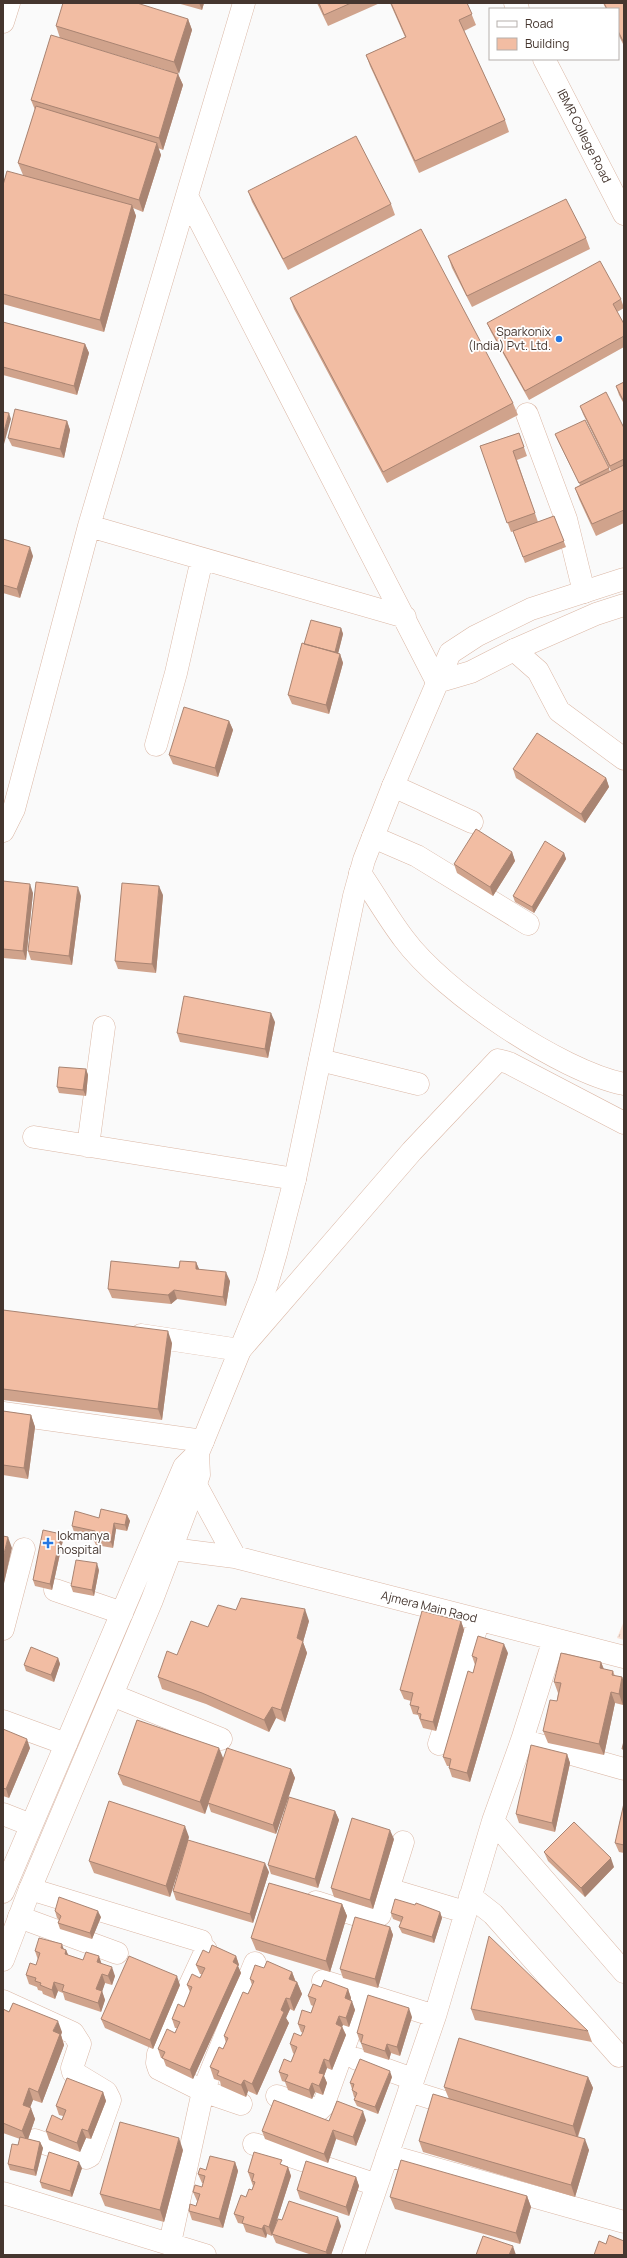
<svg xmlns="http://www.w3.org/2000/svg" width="627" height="2258" font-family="Manrope,sans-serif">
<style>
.park{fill:url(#park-tufts)}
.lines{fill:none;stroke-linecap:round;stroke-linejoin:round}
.minor-casing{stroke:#dbb7a5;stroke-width:23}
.major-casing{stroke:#dbb7a5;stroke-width:23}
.minor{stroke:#fff;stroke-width:22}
.major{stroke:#fff;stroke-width:22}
.wall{fill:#d0a38c}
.shaded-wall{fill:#a98472}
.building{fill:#f2bda3;stroke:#a98472}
.poi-dot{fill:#2678e3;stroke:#fff;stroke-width:1.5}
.labels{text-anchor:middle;stroke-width:3.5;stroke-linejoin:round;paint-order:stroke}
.street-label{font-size:12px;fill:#45362f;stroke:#fff}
.poi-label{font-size:12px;fill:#45362f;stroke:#fff;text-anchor:end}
</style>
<defs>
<pattern id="park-tufts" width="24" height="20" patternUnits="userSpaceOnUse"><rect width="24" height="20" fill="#fae1d5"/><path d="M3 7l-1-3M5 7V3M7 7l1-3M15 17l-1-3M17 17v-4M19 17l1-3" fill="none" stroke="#d8c2b7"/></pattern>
</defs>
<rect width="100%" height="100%" fill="#fafafa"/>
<path class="park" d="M624,1621V1640L617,1638Z"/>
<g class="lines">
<defs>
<path id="minor" d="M3,22L9,3
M187,196L437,682
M527,414L566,519L584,592
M89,526L405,617
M514,650L538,671L559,711L624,759
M156,745L176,673L202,559
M393,786L472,822
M3,831L14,809L89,526L244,3
M373,837L417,856L528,924
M360,873C375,895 388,918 404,939C443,992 560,1071 624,1084
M320,1060L418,1084
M34,1137L295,1179
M88,1146L104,1027
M141,1335L240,1350L412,1151L498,1060L509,1063L624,1123
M3,1413L203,1441
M180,1479L196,1485L235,1557
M154,1542L172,1549L235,1557L624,1657
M55,1590L122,1613
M3,1629L24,1549
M112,1695L221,1739
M3,1721L66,1744
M522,1740L624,1769
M439,1744L479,1620
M3,1814L31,1825
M493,1821L624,1972
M30,1889L201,1941
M388,1889L465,1912
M470,1896L493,1914L619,2056
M316,1902L366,1918H374L380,1915L403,1842
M19,1917L117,1953
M206,1950L158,2054L157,2063L159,2069L203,2091L241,2104
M323,1981L435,2016
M3,2001L73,2033L80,2044L72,2068L73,2072L106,2092L110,2100L90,2156L86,2158L35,2140
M357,2059L413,2079
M409,2091L460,2107
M277,2096L315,2109L319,2110L323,2106L363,1995
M254,2144L377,2185
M387,2155L624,2222
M3,2193L205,2255
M170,2243L203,2091L255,1963
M353,2255L435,2016L493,1821L522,1740L554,1639"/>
<path id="major" d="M515,3L518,9
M544,59L624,214
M437,682L471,672L514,650L596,614L624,605
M3,1892L184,1467L198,1453L203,1441L267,1284L276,1253L295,1179L354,896L364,860L393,786L450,653L476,636L531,609L624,579
M3,1960L30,1889L152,1600L199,1475L198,1453"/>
</defs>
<use href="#minor" class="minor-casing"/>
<use href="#major" class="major-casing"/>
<use href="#minor" class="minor"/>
<use href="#major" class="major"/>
</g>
<path class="wall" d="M177,3H204L202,10Z
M317,3H380L328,26Z
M390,3H467L476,25L464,31L505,120L509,132L419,173L370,66L366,55L405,37Z
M603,3H624V46L618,34V9H606Z
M188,19L192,30L178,74L183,85L163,150L158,148L161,155L143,212L133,208L136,216L104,332L3,304V185L23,175L18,163L35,110L31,100L166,70L60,38L56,26Z
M248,191L391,204L395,215L288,270L252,202Z
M586,238L590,249L472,307L452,268L448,256Z
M290,298L513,403L518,415L387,483L294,309Z
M621,299L624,308L617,312L624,324V347L529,400L491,332L487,323Z
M3,322L85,344L89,353L77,395L3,375Z
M624,382V404L619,395L616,386Z
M580,406L624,428V523L596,536L579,499L575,488L580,485L559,443L555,434L609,468L610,472L611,471L583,414Z
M67,421L70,430L64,458L12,446L8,438Z
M519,433L527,456L517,460L538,522L554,516L566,547L525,563L513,531L520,529L511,532L480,446Z
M3,539L33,556L20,598L3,593Z
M341,628L343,634L338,653L340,654L343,663L329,714L292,704L288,695L304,644Z
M229,721L233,730L218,777L173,764L169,755Z
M513,769L606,778L609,787L585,823L516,778Z
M512,852L515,861L493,896L457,873L454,864Z
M564,853L566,859L534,913L515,902L513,896Z
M3,881L33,893L26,960L3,958Z
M163,895L156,973L118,969L115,961Z
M81,896L72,965L31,960L28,951Z
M275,1022L268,1058L180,1042L177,1033Z
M86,1069L88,1075L86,1096L59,1093L57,1087Z
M196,1262L199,1270L230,1281L226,1306L177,1299L171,1304L112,1298L108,1289Z
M3,1310L172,1343L162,1420L3,1400Z
M3,1411L31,1415L35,1427L28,1479L3,1475Z
M127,1515L130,1521L127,1531L116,1529L113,1548L96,1545L93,1539L94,1537L74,1532L72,1526L99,1518Z
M61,1534L63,1540L52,1590L35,1586L33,1580Z
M99,1570L94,1596L73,1592L71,1586Z
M236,1610L309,1621L303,1642L307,1653L285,1722L276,1718L269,1732L206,1704L162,1689L158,1677L177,1655L208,1627Z
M461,1621L464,1630L436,1731L423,1728L418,1715L413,1714L410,1705L411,1701L404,1699L400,1690Z
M508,1653L470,1782L452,1777L449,1768V1766H447L443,1757L473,1673L475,1665L472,1656Z
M58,1658L60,1664L54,1682L26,1671L24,1665Z
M601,1662L604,1669L613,1671L615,1676L622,1677L624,1682V1700L623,1705L615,1703L604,1755L548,1743L543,1731L557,1701L558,1693L554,1682Z
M3,1729L30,1748L9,1798L3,1796Z
M567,1754L570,1763L555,1832L519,1823L516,1814Z
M223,1759L291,1769L295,1778L276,1834L211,1812L208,1803L205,1814L123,1785L118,1774Z
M624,1803V1853L619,1852L615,1843Z
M335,1811L339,1820L318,1888L271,1874L268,1865Z
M189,1837L188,1840L269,1872L253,1923L176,1900L173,1891L187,1843L170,1897L94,1873L89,1861Z
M394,1839L373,1909L334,1897L331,1888Z
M544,1852L614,1867L585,1897L548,1861Z
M342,1904L347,1916L330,1972L256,1950L251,1938Z
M55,1911L101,1917L92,1939L60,1929L58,1923L59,1920L57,1918Z
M440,1912L442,1918L434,1943L402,1933L399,1927L401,1922L393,1919L391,1913Z
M390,1927L393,1935L378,1988L343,1978L340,1969Z
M64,1949L66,1950L68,1955L83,1960L101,1963L115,1976L112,1985L105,1983L102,1991L105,2000L101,2012L65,2000L63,1993L58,1991L55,1999L43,1994L42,1991L38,1990L37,1987L29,1984L26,1975L36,1965L38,1960L35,1951Z
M209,1953L236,1956L239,1965L238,1966L241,1973L193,2079L166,2066L163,2058H161L158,2049L175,2033L177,2028H175L172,2019L184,2007L190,1992L187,1985L200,1978L202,1974H200L196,1965Z
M264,1968L292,1972L296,1982H297L302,1994L294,2011L290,2009L286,2018L289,2023L257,2095L248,2091L246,2097L221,2086L220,2081L214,2079L210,2067L223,2049L226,2043L224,2036L248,1994L252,1985L250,1979Z
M180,1985L153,2049L105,2028L101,2019Z
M321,1987L348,1989L351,1998V2000L355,2010L349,2027L343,2025L342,2026L346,2035L332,2070L327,2068L324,2076L327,2083L323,2095L315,2092L312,2099L288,2090L285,2082L282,2081L279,2072L291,2062L294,2054L293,2053L290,2044L301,2036L303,2033L301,2032L298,2024L311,2013L313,2006L311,2005L308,1996Z
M3,2009L62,2032L61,2035L64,2045L42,2103L33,2100L30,2107L35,2119L28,2139L40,2142L43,2148L36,2176L10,2170L8,2164L18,2145L20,2139L3,2133Z
M471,2009L588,2031L592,2042L475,2020Z
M412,2017L400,2056L391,2053L389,2060L364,2052L361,2043V2042H360L357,2033Z
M392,2077L378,2114L357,2106L354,2100L355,2097H354L352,2090V2089L350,2083Z
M588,2077L593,2088L578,2137L589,2150L575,2197L423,2152L419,2141L449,2099L444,2087Z
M103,2092L106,2101L91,2139L86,2138L80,2152L49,2140L46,2131L62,2120L63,2116L59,2115L56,2106Z
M366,2120L356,2146L336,2139L328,2163L265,2139L262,2131L329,2121Z
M183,2150L164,2222L105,2206L100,2194Z
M235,2162L238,2171L223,2228L192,2220L189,2211L196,2206L197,2202V2201L193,2192L202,2187L203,2183H202L198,2174L206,2170Z
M283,2165L288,2167L291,2176L274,2229L282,2220L341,2226L331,2255H312L276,2243L272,2234V2236L267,2234L266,2238L246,2232L243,2224L238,2223L234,2214L246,2197L252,2190L253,2186L248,2172Z
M82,2168L72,2197L42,2188L40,2182Z
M356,2177L359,2186L349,2216L300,2199L297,2190Z
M527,2196L531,2207L520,2244L395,2209L390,2197Z"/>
<path class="shaded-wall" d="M199,3H204L202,10Z
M188,19L192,30L179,74L174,62Z
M178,74L183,85L163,150L159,138Z
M157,143L161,155L143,212L139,200Z
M132,205L136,216L104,332L100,320Z
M85,344L89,353L77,395L74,386Z
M9,413L11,419L4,444L3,440V435Z
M67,421L70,430L64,458L60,449Z
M30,547L33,556L20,598L17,589Z
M341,628L343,634L337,658L335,652Z
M340,654L343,663L329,714L326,705Z
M229,721L233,730L218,777L215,768Z
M606,778L609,787L585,823L581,814Z
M512,852L515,861L493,896L490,887Z
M564,853L566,859L534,913L532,907Z
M30,884L33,893L26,960L23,951Z
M159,886L163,895L156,973L152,964Z
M78,887L81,896L72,965L69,956Z
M271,1013L275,1022L268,1058L265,1049Z
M86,1069L88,1075L86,1096L83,1090Z
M196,1262L200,1271L196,1269Z
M226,1272L230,1281L226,1306L223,1297Z
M174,1290L177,1299L171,1304L168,1295Z
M168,1331L172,1343L162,1420L158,1409Z
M31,1415L35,1427L28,1479L24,1468Z
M127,1515L130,1521L127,1531L125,1525Z
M114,1523L116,1529L113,1548L111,1542Z
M61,1534L63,1540L52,1590L50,1584Z
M8,1537L12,1548L3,1588V1558Z
M97,1563L99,1570L94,1596L92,1590Z
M305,1609L309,1621L303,1642L307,1653L285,1722L281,1710L297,1638Z
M461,1621L464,1630L436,1731L433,1722Z
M504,1644L508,1653L470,1782L467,1773Z
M58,1658L60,1664L54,1682L51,1675Z
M601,1662L605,1673L600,1668Z
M622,1677L624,1682V1700L623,1705L619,1694Z
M611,1692L615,1703L604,1755L599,1744Z
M272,1707L276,1718L269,1732L264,1720Z
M27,1739L30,1748L9,1798L6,1789Z
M219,1748L224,1760L205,1814L200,1802Z
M567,1754L570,1763L555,1832L552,1823Z
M291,1769L295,1778L276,1834L273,1825Z
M335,1811L339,1820L318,1888L315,1879Z
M185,1826L189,1837L170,1897L166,1886Z
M390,1830L394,1839L373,1909L370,1900Z
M611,1858L614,1867L585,1897L581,1888Z
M265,1863L269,1872L253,1923L250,1914Z
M342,1904L347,1916L330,1972L326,1961Z
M98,1911L101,1917L92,1939L90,1933Z
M440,1912L442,1918L434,1943L432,1937Z
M390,1927L393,1935L378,1988L375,1979Z
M62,1944L65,1953L66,1950L70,1959L68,1963L61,1948Z
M99,1956L102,1965L97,1962Z
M236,1956L239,1965L238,1966L241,1973L193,2079L190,2070L233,1962Z
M112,1967L115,1976L112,1985L108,1976Z
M292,1972L296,1983L289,1979Z
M102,1974L105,1983L100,1998L96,1989Z
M177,1976L180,1985L153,2049L150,2040Z
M54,1982L58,1991L55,1999L52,1990Z
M297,1982L302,1994L294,2011L290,1999Z
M348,1989L351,1998L348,2007L345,1998Z
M102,1991L105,2000L101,2012L98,2003Z
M286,1998L290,2009L286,2018L289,2023L257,2095L252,2084L281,2010Z
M352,2001L355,2010L349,2027L346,2018Z
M409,2008L412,2017L400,2056L397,2047Z
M339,2016L343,2025L339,2033L336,2024Z
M58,2021L62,2032L61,2035L64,2045L42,2103L38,2092L53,2031Z
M342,2027L346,2035L332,2070L329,2061Z
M387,2044L391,2053L389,2060L385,2051Z
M324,2059L327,2068L324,2076L327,2083L323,2095L319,2086V2073Z
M390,2071L392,2077L378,2114L375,2107Z
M588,2077L593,2088L577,2138L573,2126Z
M244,2080L248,2091L246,2097L241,2085Z
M312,2083L315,2092L312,2099L309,2090Z
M29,2088L33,2100L27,2116L23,2105Z
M103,2092L106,2101L91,2139L88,2131Z
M31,2108L35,2119L27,2142L22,2131Z
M363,2111L366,2120L356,2146L353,2137Z
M82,2129L86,2138L80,2152L77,2143Z
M333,2130L336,2139L328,2163L324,2154Z
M179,2138L183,2150L164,2222L160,2210Z
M585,2139L589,2150L575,2197L571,2185Z
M40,2142L43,2148L36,2176L34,2170Z
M79,2162L82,2168L72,2197L70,2191Z
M235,2162L238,2171L223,2228L219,2219Z
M288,2167L291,2176L272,2236L269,2227Z
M356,2177L359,2186L349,2216L346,2207Z
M527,2196L531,2207L520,2244L516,2233Z
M338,2217L341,2226L331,2255H327L326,2252Z
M264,2225L267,2234L266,2238L262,2229Z
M513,2246L516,2255H509Z"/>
<path class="building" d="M63,3H137L188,19L174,62L56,26Z
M319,3H351L324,15Z
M391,3H467L472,14L459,20L505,120L415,161L366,55L406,37Z
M604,3H624V43L618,31V9H607Z
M51,35L178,74L159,138L31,100Z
M36,106L157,143L139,200L18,163Z
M356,136L391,204L283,259L248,191Z
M7,171L132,205L100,320L3,294V185Z
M566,199L586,238L467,296L448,256Z
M421,229L513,403L383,472L290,298Z
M600,261L621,299L613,304L624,324V336L525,391L487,323Z
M3,322L85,344L74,386L3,367Z
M624,382V402L616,386Z
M606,392L624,428V459L610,466L580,406Z
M15,409L67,421L60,449L8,438Z
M3,412L9,413L3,435Z
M585,420L609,468L579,483L555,434Z
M519,433L524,447L513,451L535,513L507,523L480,446Z
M624,465V510L592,524L575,488Z
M554,516L564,541L523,557L513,531Z
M3,539L30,547L17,589L3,585Z
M311,620L341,628L335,652L304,644Z
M302,643L340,654L326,705L288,695Z
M184,707L229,721L215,768L169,755Z
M537,733L606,778L581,814L513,769Z
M476,829L512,852L490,887L454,864Z
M545,841L564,853L532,907L513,896Z
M3,881L30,884L23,951L3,949Z
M36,882L78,887L69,956L28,951Z
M122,883L159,886L152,964L115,961Z
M184,996L271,1013L265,1049L177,1033Z
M59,1067L86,1069L83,1090L57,1087Z
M111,1261L179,1268L180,1261L196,1262V1269L226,1272L223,1297L174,1290L168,1295L108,1289Z
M3,1310L168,1331L158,1409L3,1389Z
M3,1411L31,1415L24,1468L3,1465Z
M101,1509L127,1515L125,1525L114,1523L111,1542L93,1539L95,1531L72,1526L75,1511L99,1518Z
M43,1530L61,1534L50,1584L33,1580Z
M3,1536L8,1537L3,1558Z
M76,1560L97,1563L92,1590L71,1586Z
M241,1598L305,1609L297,1638L303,1641L281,1710L272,1707L264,1720L202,1693L158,1677L167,1651L177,1655L191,1621L208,1627L218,1605L236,1610Z
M422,1611L461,1621L433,1722L420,1719L421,1714L417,1713L419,1707L410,1705L413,1693L400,1690Z
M478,1636L504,1644L467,1773L449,1768L451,1759L443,1757L468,1671L473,1673L477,1658L472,1656Z
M31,1647L58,1658L51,1675L24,1665Z
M561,1653L601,1662L600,1668L613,1671L612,1675L622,1677L619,1694L611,1692L599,1744L543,1731L550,1700L557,1701L561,1683L554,1682Z
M137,1720L219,1748L200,1802L118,1774Z
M3,1729L27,1739L6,1789L3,1788Z
M624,1741V1749H622Z
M531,1745L567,1754L552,1823L516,1814Z
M227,1748L291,1769L273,1825L208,1803Z
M289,1797L335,1811L315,1879L268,1865Z
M109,1801L185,1826L166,1886L89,1861Z
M624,1803V1845L615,1843Z
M352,1818L390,1830L370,1900L331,1888Z
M574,1822L611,1858L581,1888L544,1852Z
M188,1840L265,1863L250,1914L173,1891Z
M269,1883L342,1904L326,1961L251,1938Z
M59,1897L98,1911L90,1933L58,1923L61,1916L55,1911Z
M395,1899L415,1905L416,1903L440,1912L432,1937L399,1927L403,1917L391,1913Z
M355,1917L390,1927L375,1979L340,1969Z
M489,1936L588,2031L471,2009Z
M39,1938L62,1944L61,1948L66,1950L65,1954L83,1960L86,1952L99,1956L97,1962L112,1967L108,1976L102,1974L96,1989L102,1991L98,2003L62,1991L64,1985L54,1982L52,1990L40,1985L41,1983L35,1981L36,1978L26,1975L30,1963L36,1965L40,1953L35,1951Z
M212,1945L236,1956L233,1962L238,1965L190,2070L162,2058L165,2052L158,2049L167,2029L175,2033L180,2022L172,2019L178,2004L184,2007L192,1987L187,1985L192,1974L200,1978L205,1968L196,1965L203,1950L209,1953Z
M129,1956L177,1976L150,2040L101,2019Z
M267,1961L292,1972L289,1979L297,1982L290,1999L286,1998L281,2010L284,2012L252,2084L244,2080L241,2085L217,2075L219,2071L210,2067L219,2047L223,2049L228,2038L224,2036L243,1992L248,1994L254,1981L250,1979L255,1965L264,1968Z
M324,1980L348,1989L345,1998L352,2001L346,2018L339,2016L336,2024L342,2027L329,2061L324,2059L319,2073L324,2074L319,2086L312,2083L309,2090L285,2081L288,2075L279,2072L284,2059L291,2062L297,2047L290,2044L294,2033L301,2036L303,2032L305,2026L298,2024L302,2010L311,2013L316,1999L308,1996L313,1984L321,1987Z
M368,1995L409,2008L397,2047L387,2044L385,2051L361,2043L363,2035L357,2033Z
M13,2003L58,2021L53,2031L60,2034L38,2092L29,2088L23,2105L31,2108L22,2131L3,2123V2009L9,2012Z
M459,2038L588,2077L573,2126L444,2087Z
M360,2059L390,2071L375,2107L354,2100L357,2093L352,2090L354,2084L350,2083Z
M67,2078L103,2092L88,2131L82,2129L77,2143L46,2131L52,2115L62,2120L66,2110L56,2106Z
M433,2094L585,2139L571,2185L419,2141Z
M274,2100L329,2121L337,2101L363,2111L353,2137L333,2130L324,2154L262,2131Z
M120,2122L179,2138L160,2210L100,2194Z
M20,2137L40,2142L34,2170L8,2164L12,2144L18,2145Z
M49,2152L79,2162L70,2191L40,2182Z
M254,2152L282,2160L280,2164L288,2167L269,2227L264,2225L262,2229L242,2223L244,2217L234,2214L241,2195L246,2197L249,2189L252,2190L255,2182L252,2181L254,2174L248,2172Z
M210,2156L235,2162L219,2219L189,2211L190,2204L196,2206L200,2194L193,2192L195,2185L202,2187L205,2176L198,2174L200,2168L206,2170Z
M401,2160L527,2196L516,2233L390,2197Z
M306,2161L356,2177L346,2207L297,2190Z
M289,2201L338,2217L326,2252L272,2234L278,2219L282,2220Z
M609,2235L624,2241V2255H594L599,2241L606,2244Z
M483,2236L513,2246L509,2255H476Z"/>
<g class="poi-dot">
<circle cx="559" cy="339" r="4"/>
<path d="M46 1537h4v4h4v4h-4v4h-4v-4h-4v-4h4z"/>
</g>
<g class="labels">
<g class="street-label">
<text transform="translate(584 136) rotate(63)" y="4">IBMR College Road</text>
<text transform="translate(429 1607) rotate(14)" y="4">Ajmera Main Raod</text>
</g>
<g class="poi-label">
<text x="551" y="336">Sparkonix<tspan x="551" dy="14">(India) Pvt. Ltd.</tspan></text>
<text x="57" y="1540" text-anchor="start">lokmanya<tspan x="57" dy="14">hospital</tspan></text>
</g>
</g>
<rect width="627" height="2258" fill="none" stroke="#45362f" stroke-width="8"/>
<rect x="489" y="8" width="130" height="52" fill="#ffffff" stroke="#b5afac"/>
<rect x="497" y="21" width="20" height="6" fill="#ffffff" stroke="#b5afac"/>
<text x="525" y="28" font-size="12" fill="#45362f">Road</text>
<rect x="497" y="38" width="20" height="12" fill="#f2bda3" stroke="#b5afac"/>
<text x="525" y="48" font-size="12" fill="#45362f">Building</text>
</svg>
